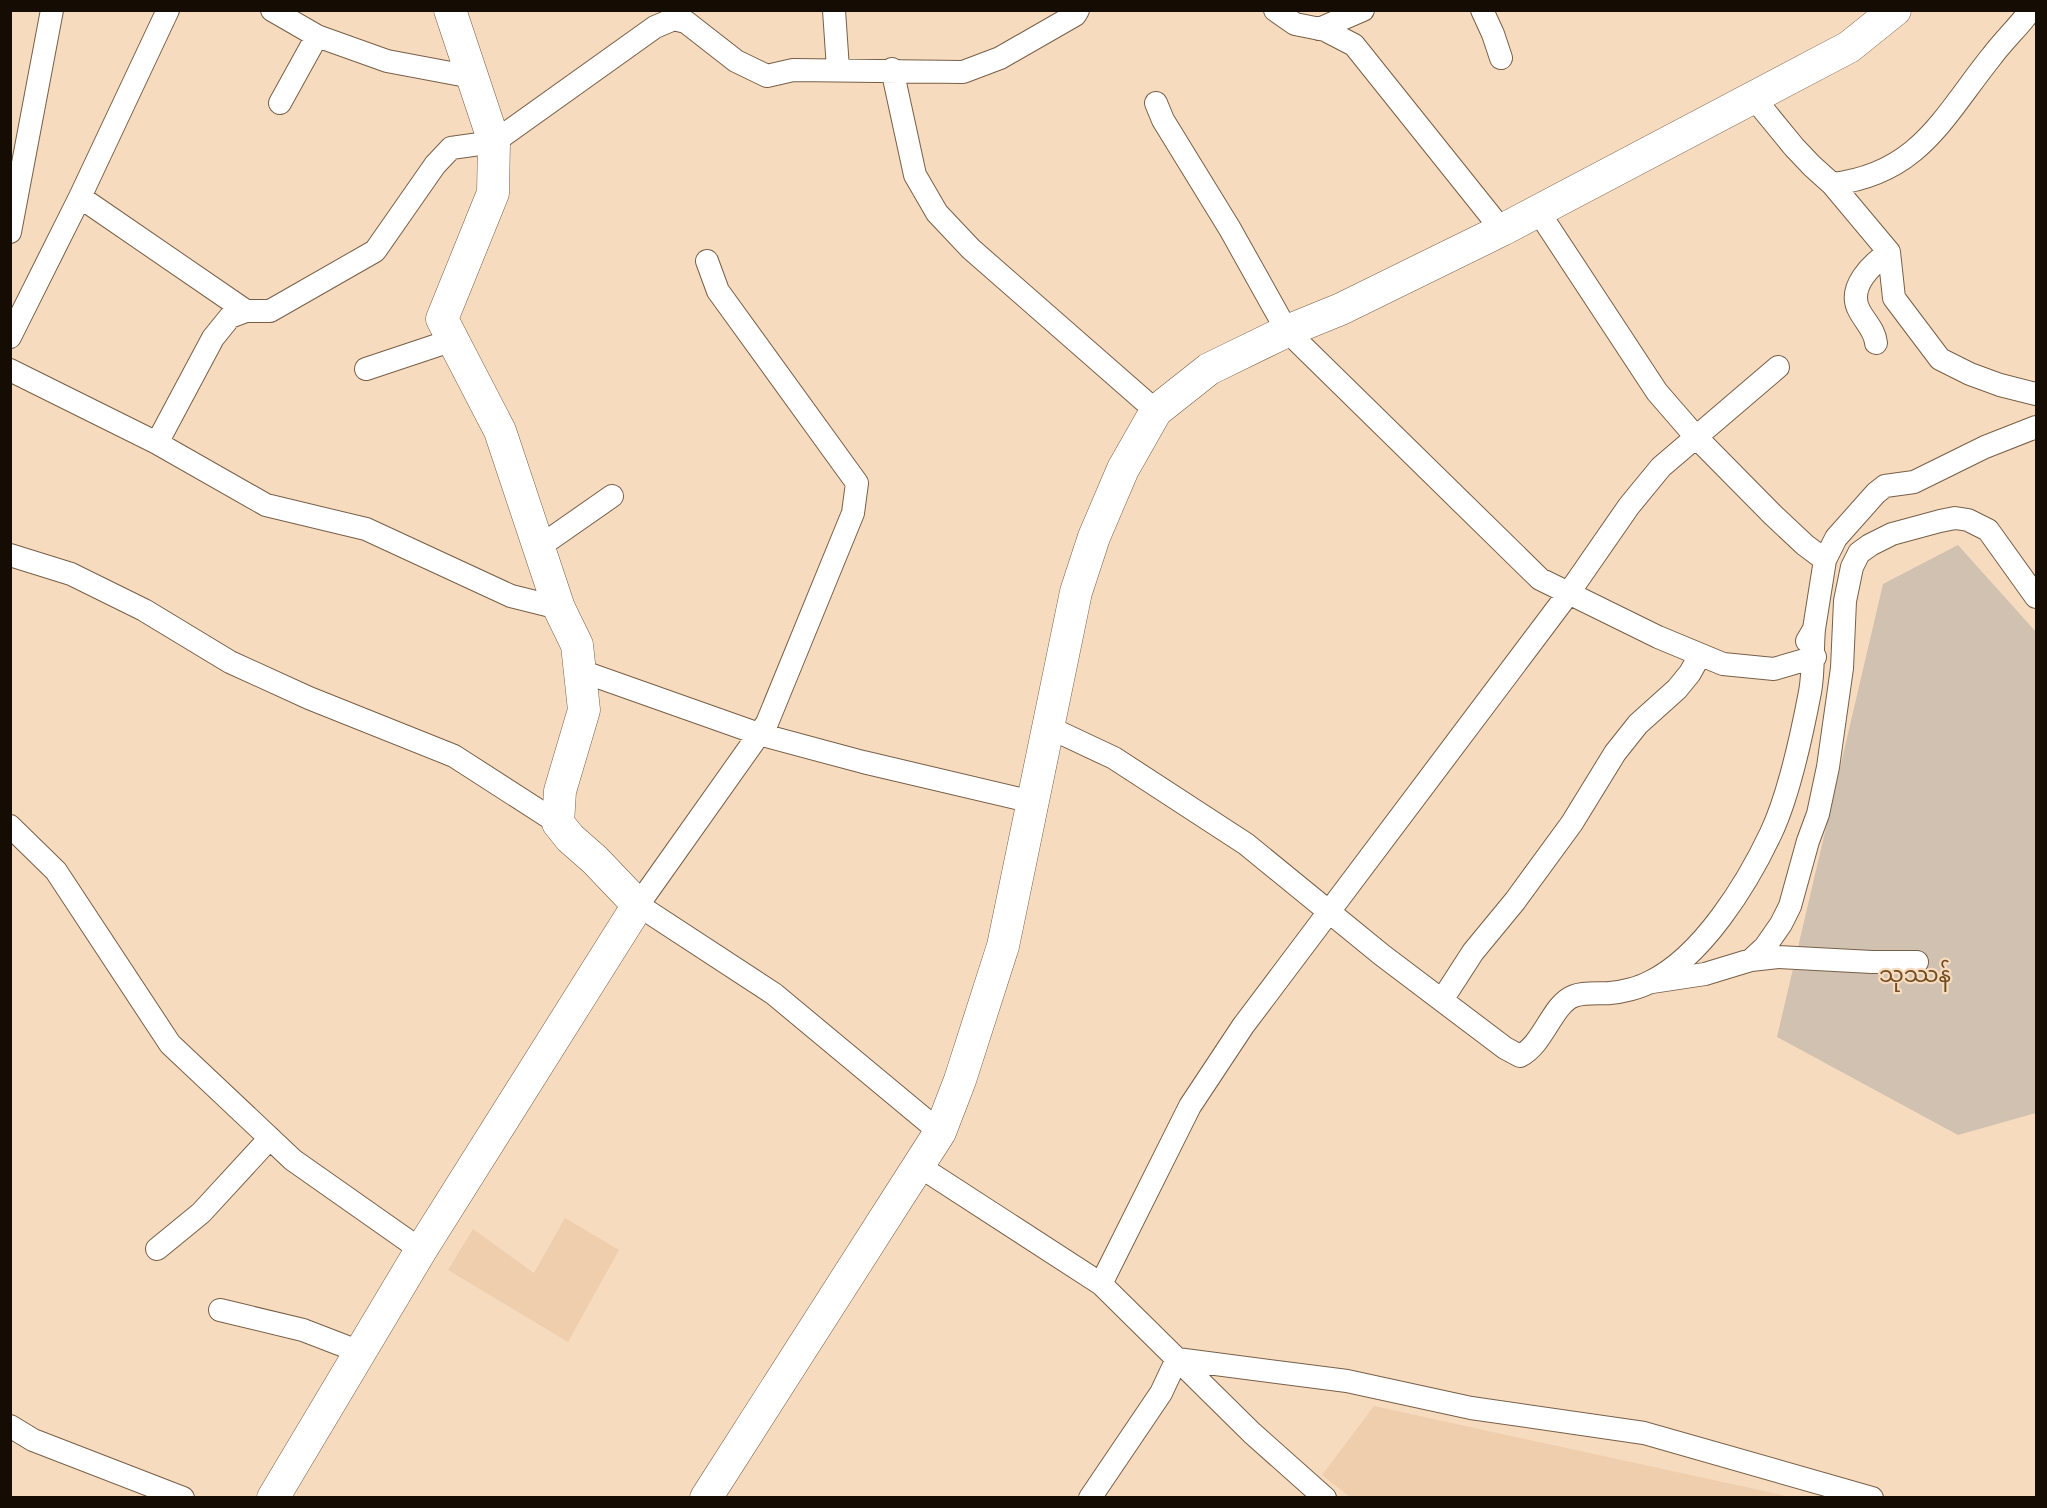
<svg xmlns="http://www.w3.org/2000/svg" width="2047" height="1508" font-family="Karla,'Noto Sans Myanmar',sans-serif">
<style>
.built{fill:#efcead}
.green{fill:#d1c1b1}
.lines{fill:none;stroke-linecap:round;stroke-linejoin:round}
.street-casing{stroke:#775f47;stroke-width:24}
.secondary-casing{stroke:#775f47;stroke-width:33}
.street{stroke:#fff;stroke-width:22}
.secondary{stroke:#fff;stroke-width:32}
.labels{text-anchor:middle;stroke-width:4.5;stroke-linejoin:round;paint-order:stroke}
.park-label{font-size:22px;fill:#714c21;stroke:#f6dbbf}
</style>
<rect width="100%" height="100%" fill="#f6dbbf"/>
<path class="built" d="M565,1218L619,1250L568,1342L448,1270L473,1229L534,1273Z
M1374,1406L1791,1497H1350L1322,1475Z"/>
<path class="green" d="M1958,545L2036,632V1113L1958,1135L1777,1037L1883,584Z"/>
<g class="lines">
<defs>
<path id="street" d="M272,10L317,36L387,61L472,77
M834,10L838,69
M1275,10L1295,24L1325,30L1354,45L1502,230
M1482,10L1493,34L1501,58
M1319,29L1363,10
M892,69L915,175L937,213L971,249L1156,411
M1753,97L1794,147L1812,166L1832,184L1889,252L1894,298L1940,359L1970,374L2000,385L2036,394
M280,103L317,36
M1156,103L1163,120L1230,229L1287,331L1540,579L1658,637L1723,664L1774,669L1815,657
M1832,184C1919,174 1943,117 1992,56C2004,40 2019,26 2031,10
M80,197L246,311
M1538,211L1657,392L1696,437L1773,515L1805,545L1825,560
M10,232L52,10
M707,261L718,291L857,483L853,513L767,723L638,905L774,994L940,1132
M10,337L80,197L168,10
M1876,343C1875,330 1865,322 1859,310C1847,287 1872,264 1889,252
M366,369L453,340
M10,370L157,443L266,505L366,529L511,596L559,608
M157,443L213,338L230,317L246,311H270L375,251L435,165L451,148L494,142L655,27L674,19L686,22L736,61L767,76L793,70L963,72L1000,58L1075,15L1078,10
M539,547L612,496
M10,555L71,574L144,610L230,662L309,698L454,756L558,823
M1807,641L1814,629L1825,560L1836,538L1876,493L1885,486L1914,482L1985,447L2036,427
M581,671L759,734L863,762L1033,802
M1048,727L1114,758L1246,844L1382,955L1505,1048L1520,1056C1544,1044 1552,1004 1574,996C1585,992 1599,994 1610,993C1622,992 1639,988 1650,982C1702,957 1747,884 1771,833C1789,795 1802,734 1810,692C1814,671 1812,651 1814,629
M10,826L56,871L170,1044L293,1160L421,1250
M1751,960L1765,947L1781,924L1790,906L1808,841L1818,814L1828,767L1842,668L1845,601L1852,567L1859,553L1870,545L1892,534L1940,521L1955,518L1968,520L1988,530L2036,597
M1652,982L1705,974L1751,960L1778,957L1872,962H1917
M1442,1000L1473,952L1515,901L1572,823L1615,753L1638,724L1677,689L1690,673L1700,655
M919,1166L1101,1284L1177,1359L1347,1381L1471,1408L1644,1433L1872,1498
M157,1249L201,1213L270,1138
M1101,1284L1190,1106L1243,1026L1568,594L1629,506L1661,467L1778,367
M220,1310L303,1330L360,1352
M10,1426L33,1440L183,1498
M1090,1498L1161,1393L1177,1359L1252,1433L1325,1498"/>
<path id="secondary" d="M273,1498L421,1250L638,905L595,860L570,838L558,823L560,791L584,710L577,645L559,608L500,431L442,319L493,193L494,142L450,10
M706,1498L940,1132L960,1080L1003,946L1076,592L1094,537L1123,469L1156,411L1209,369L1287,331L1341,309L1502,230L1849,47L1895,10"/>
</defs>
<use href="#street" class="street-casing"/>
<use href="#secondary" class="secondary-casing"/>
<use href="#street" class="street"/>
<use href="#secondary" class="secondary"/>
</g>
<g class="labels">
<g class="park-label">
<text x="1915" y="982">သုဿန်</text>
</g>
</g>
<rect width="2047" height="1508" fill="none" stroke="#150c04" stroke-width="24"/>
</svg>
